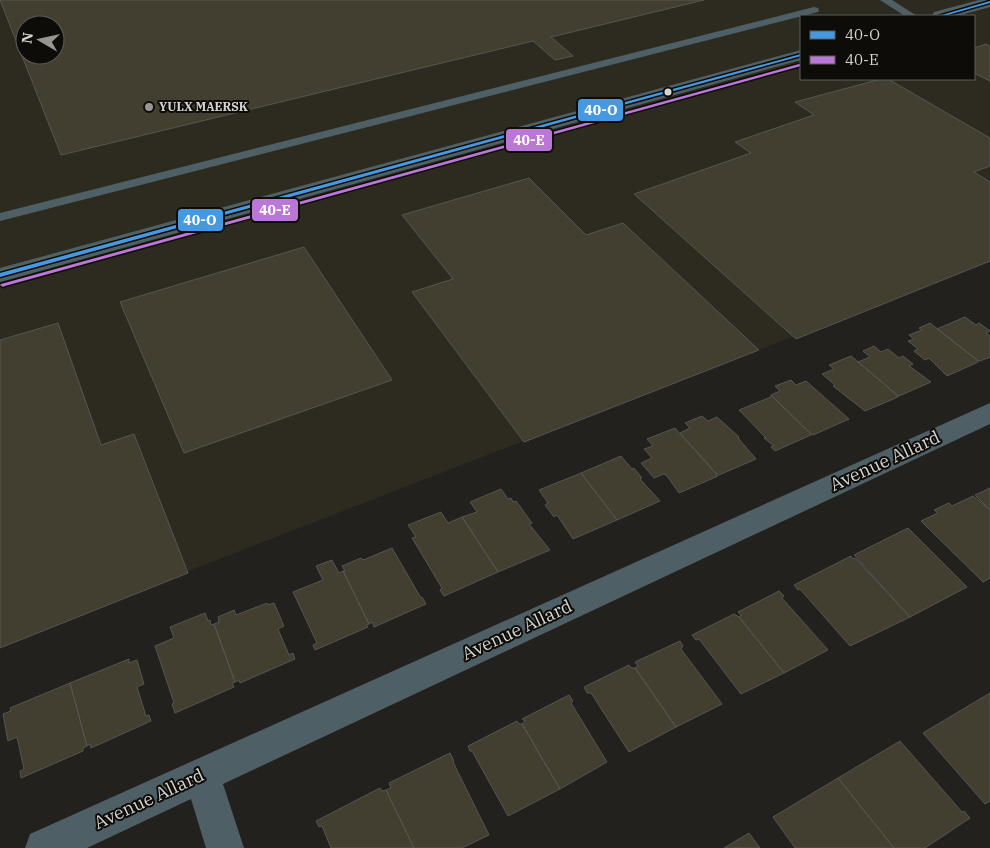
<svg xmlns="http://www.w3.org/2000/svg" width="990" height="848" font-family="'IBM Plex Serif',serif">
<style>
.built{fill:#2d2b20;fill-rule:evenodd}
.building{fill:#423e30;stroke:#565552;fill-rule:evenodd}
.lines{fill:none;stroke-linecap:round;stroke-linejoin:round}
.lane{fill:#4e5f65;fill-rule:evenodd}
.street{fill:#4e5f65;fill-rule:evenodd}
.secondary{fill:#506166;fill-rule:evenodd}
.bus-1-casing{stroke:#0d0c09;stroke-width:3}
.bus-2-casing{stroke:#0d0c09;stroke-width:3}
.bus-1{fill:#4699e1;fill-rule:evenodd}
.bus-2{fill:#ba77d6;fill-rule:evenodd}
.bus-dot{fill:#d6d5d1;stroke:#0d0c09;stroke-width:2}
.poi-dot{fill:#979692;stroke:#0d0c09;stroke-width:2}
.labels{text-anchor:middle;stroke-width:4;stroke-linejoin:round;paint-order:stroke}
.far-poi-label{font-size:12px;font-weight:bold;fill:#d6d5d1;stroke:#0d0c09;text-anchor:start}
.near-street-label{font-size:18px;fill:#d6d5d1;stroke:#0d0c09}
.line-badge{stroke:#0d0c09;stroke-width:2}
.badge-label{font-size:14px;text-anchor:middle;font-weight:bold;fill:#fff}
</style>
<rect width="100%" height="100%" fill="#23211e"/>
<path class="built" d="M0,0H990V260L0,644ZM801,16H974V79H801ZM25,25H55V55H25Z"/>
<path class="building" d="M0,0H704L551,37L573,56L555,60L533,41L61,155ZM25,25H55V55H25Z
M986,44L990,46V81L974,73V48Z
M881,79H888L990,138V166L974,172L990,182V261L796,339L634,194L751,153L735,142L814,115L795,102Z
M529,178L586,235L623,223L759,350L524,442L412,292L453,279L402,215Z
M304,247L392,380L184,453L120,302Z
M965,317L976,325L979,323L990,331L986,333L990,336V357L980,361L977,360L937,329Z
M58,323L101,445L134,434L188,573L0,648V340Z
M930,323L977,360L978,362L947,376L929,358L925,360L914,351L918,349L908,341L914,339L909,335L922,330L919,328Z
M874,346L881,352L888,349L899,358L903,356L913,364L909,366L931,382L899,396L897,395L858,362L870,357L863,351Z
M851,356L897,395L898,397L865,411L833,386L835,385L822,374L834,369L829,365Z
M791,380L796,385L806,381L849,419L813,435L810,433L771,395L780,391L775,386Z
M771,395L810,433L811,435L775,451L771,447L774,446L764,438H766L739,410L771,397Z
M702,416L708,421L717,417L739,437L738,438L756,459L719,475L716,473L680,433L690,428L685,423Z
M675,428L718,476L679,493L667,476L664,474L654,478L641,463L652,458L644,449L653,446L647,439Z
M621,456L632,469L634,468L642,478L640,479L660,501L617,520L581,473Z
M581,473L617,520L573,539L557,515L554,517L545,505L548,503L539,490Z
M990,488V510L975,495Z
M501,489L508,499L511,498L513,502L516,501L532,523L529,524L550,550L498,572L462,517L477,512L470,502Z
M973,496L990,510V578L983,582L921,521L938,513L934,510L949,503L952,506Z
M441,512L448,523L462,517L498,572L444,596L440,590L442,588L412,538L416,537L408,525Z
M908,528L967,587L910,617L854,555Z
M392,548L421,598L422,597L426,604L374,627L372,622L369,624L343,571H345L342,566L361,558L363,560Z
M851,556L853,559L855,558L910,617L850,646L800,589L798,590L794,585Z
M332,560L339,573L343,571L369,624L366,625L368,627L315,650L313,645L317,643L293,592L323,580L316,566Z
M779,591L784,596L782,598L828,650L784,673L739,617L741,615L738,612Z
M267,603L268,605L274,603L284,626L278,629L289,655L293,653L295,659L240,683L239,680L235,682L214,624L219,622L218,617L234,610L236,615Z
M205,613L208,621L210,620L211,625L214,624L235,682L232,683L234,687L175,713L172,704L174,703L155,646L174,638L170,627Z
M734,614L739,617L784,673L741,694L699,639L696,640L692,635Z
M680,641L683,646L681,649L722,704L676,727L635,668L638,666L635,662Z
M129,659V663L137,660L144,684L137,687L146,716L149,715L151,721L91,748L90,744L87,746L70,683Z
M629,665L631,668H635L676,727L629,752L591,693H587L584,687Z
M70,683L87,746L83,748V751L21,778L20,771L24,769L17,737L8,741L3,714L11,711L10,708Z
M990,693V801L985,804L923,733Z
M569,695L573,701L571,703L607,762L560,789L522,724L525,721L522,719Z
M517,721L519,724H522L560,789L508,816L472,751H470L468,746Z
M900,741L962,812L964,811L970,818L925,848H894L838,778Z
M450,753L454,761L453,762L489,835L462,848H414L386,790L391,788L389,783Z
M838,778L894,848H795L773,817Z
M380,788L382,791L386,790L414,848H331L322,826L319,827L316,821Z
M749,833L760,848H724Z"/>
<g class="lines">
<path class="lane" d="M880,0H892L917,16H905Z
M814,7L818,8L819,10L818,12L0,221V213Z"/>
<path class="street" d="M990,403V424L223,784L244,848H206L191,799L87,848H25L30,834Z"/>
<path class="secondary" d="M979,0H990V7L957,16H932L934,12Z
M801,50V60L0,282V268Z"/>
<defs>
<path id="bus-1" d="M990,1V3L944,16H938Z
M801,54V56L0,277V273Z"/>
<path id="bus-2" d="M799,64H801V66L5,286L3,287L0,285L1,284Z"/>
</defs>
<use href="#bus-1" class="bus-1-casing"/>
<use href="#bus-2" class="bus-2-casing"/>
<use href="#bus-1" class="bus-1"/>
<use href="#bus-2" class="bus-2"/>
</g>
<circle class="bus-dot" cx="668" cy="92" r="4.5"/>
<circle class="poi-dot" cx="149" cy="107" r="5"/>
<g class="labels">
<g class="far-poi-label">
<text x="159" y="111">YULX MAERSK</text>
</g>
<g class="near-street-label">
<text transform="translate(885 461) rotate(-25)" y="6">Avenue Allard</text>
<text transform="translate(517 630) rotate(-25)" y="6">Avenue Allard</text>
<text transform="translate(149 799) rotate(-25)" y="6">Avenue Allard</text>
</g>
</g>
<g class="line-badge">
<rect x="577" y="98" width="47" height="24" rx="5" fill="#4699e1"/>
<rect x="505" y="128" width="48" height="24" rx="5" fill="#ba77d6"/>
<rect x="251" y="198" width="48" height="24" rx="5" fill="#ba77d6"/>
<rect x="177" y="208" width="47" height="24" rx="5" fill="#4699e1"/>
</g>
<g class="badge-label">
<text x="601" y="115">40-O</text>
<text x="529" y="145">40-E</text>
<text x="275" y="215">40-E</text>
<text x="200" y="225">40-O</text>
</g>
<rect x="800" y="15" width="175" height="65" fill="#0d0c09" stroke="#5d5c59"/>
<rect x="810" y="31" width="25" height="8" fill="#4699e1" stroke="#5d5c59"/>
<text x="845" y="40" font-size="15" fill="#d6d5d1">40-O</text>
<rect x="810" y="56" width="25" height="8" fill="#ba77d6" stroke="#5d5c59"/>
<text x="845" y="65" font-size="15" fill="#d6d5d1">40-E</text>
<g transform="translate(40 40) rotate(279)"><circle r="24" fill="#0d0c09" stroke="#5d5c59"/>
<path d="M0-4L9 19L0 12L-9 19Z" fill="#979692"/>
<text y="-8" font-size="14" font-weight="bold" text-anchor="middle" fill="#d6d5d1">N</text>
</g>
</svg>
